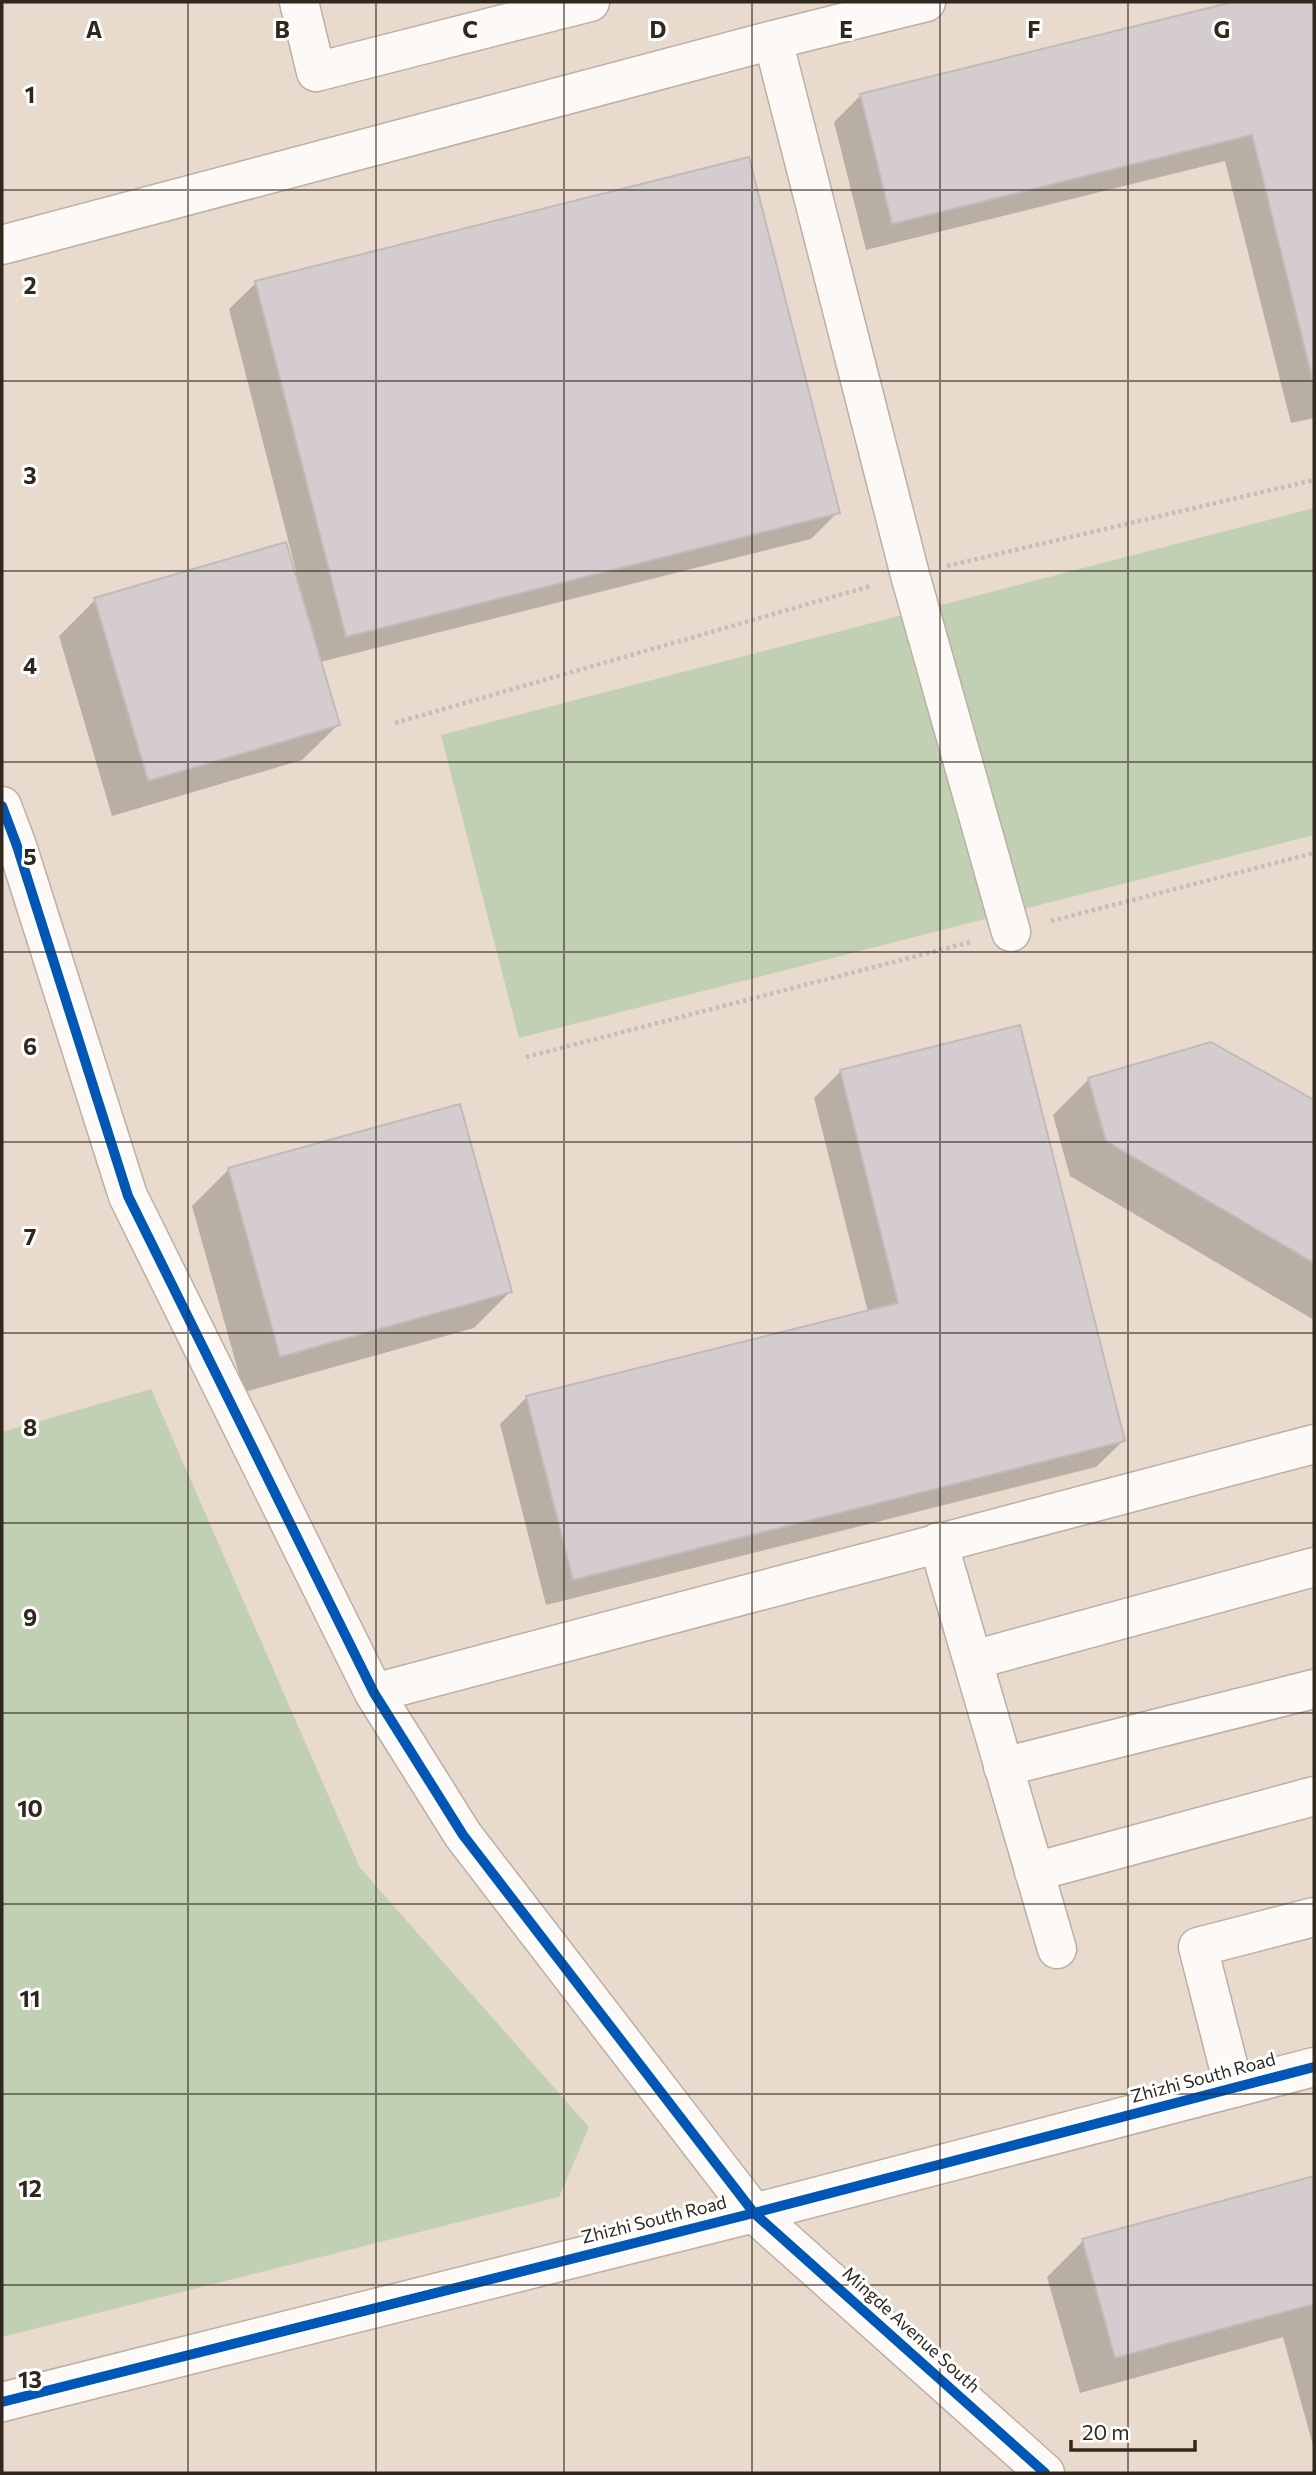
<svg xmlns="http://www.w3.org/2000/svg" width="1316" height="2475" font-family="Commissioner,sans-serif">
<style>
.green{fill:#c1cfb3}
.shadow{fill:#0003}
.building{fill:#d5cccf;stroke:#c2baba;stroke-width:2}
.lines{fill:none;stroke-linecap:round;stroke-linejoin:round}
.minor-casing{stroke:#bbb0a4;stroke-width:41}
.path{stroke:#c3bfba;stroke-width:4.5;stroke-dasharray:3.5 3.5;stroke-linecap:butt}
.minor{stroke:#fcf9f7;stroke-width:38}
.cycleway-casing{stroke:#fff;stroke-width:15}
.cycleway{stroke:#0057b8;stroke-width:10}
.grid{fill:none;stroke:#31281d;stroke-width:2;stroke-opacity:0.55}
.labels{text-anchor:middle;stroke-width:6;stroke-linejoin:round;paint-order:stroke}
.street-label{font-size:18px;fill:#31281d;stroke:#fff}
.grid-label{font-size:23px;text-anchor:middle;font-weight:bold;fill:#31281d;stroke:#fff;stroke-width:6;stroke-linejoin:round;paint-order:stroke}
</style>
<rect width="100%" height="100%" fill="#e8dacc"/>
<path class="green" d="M1314,508V835L519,1038L441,735Z
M151,1389L360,1868L589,2127L559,2197L2,2337V1432Z"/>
<path class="shadow" d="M1240,2H1314V418L1291,423L1225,161L866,250L834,122L861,95Z
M256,283L838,512L811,539L320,662L338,725L302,760L112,816L59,636L95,600L296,571L229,309Z
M1211,1044L1314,1102V1320L1070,1176L1053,1115L1089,1079Z
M841,1071L1123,1441L1096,1467L546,1605L500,1424L527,1397L868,1312L814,1098Z
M458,1106L510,1292L474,1328L244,1392L192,1206L228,1170Z
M1314,2177V2449L1283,2337L1080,2393L1047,2277L1083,2241Z"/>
<path class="building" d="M1233,2H1314V386L1252,135L892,224L860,94Z
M749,157L840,513L346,637L255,281Z
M286,542L340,725L148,781L94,598Z
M1020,1025L1125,1441L573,1580L526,1396L898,1303L840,1070Z
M1211,1042L1314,1100V1263L1106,1141L1088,1078Z
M460,1104L512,1292L280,1357L228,1168Z
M1314,2176V2304L1115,2358L1082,2239Z"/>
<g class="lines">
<defs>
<path id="minor" d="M299,2L316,72L590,2
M773,40L910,575L1011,932
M2,245L773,40L926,2
M2,806L17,846L128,1196L374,1693L463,1835L754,2213L1045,2473
M938,1542L1057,1949
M973,1660L1314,1567
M374,1693L1314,1444
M1003,1767L1314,1689
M1034,1872L1314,1796
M1234,2088L1198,1947L1314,1917
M2,2402L754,2213L1314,2067"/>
</defs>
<use href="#minor" class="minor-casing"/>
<path class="path" d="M947,566L1314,480
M395,723L871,586
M1051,921L1314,853
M526,1057L971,942"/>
<use href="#minor" class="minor"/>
<defs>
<path id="cycleway" d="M2,806L17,846L128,1196L374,1693L463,1835L754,2213L1045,2473
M2,2402L754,2213L1314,2067"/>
</defs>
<use href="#cycleway" class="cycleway-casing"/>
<use href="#cycleway" class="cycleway"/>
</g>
<path class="grid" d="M188,2V2473M376,2V2473M564,2V2473M752,2V2473M940,2V2473M1128,2V2473M2,190H1314M2,381H1314M2,571H1314M2,762H1314M2,952H1314M2,1142H1314M2,1333H1314M2,1523H1314M2,1713H1314M2,1904H1314M2,2094H1314M2,2285H1314"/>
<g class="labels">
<g class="street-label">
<text transform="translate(1203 2078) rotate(-15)" y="6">Zhizhi South Road</text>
<text transform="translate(654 2220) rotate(-14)" y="6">Zhizhi South Road</text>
<text transform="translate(911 2330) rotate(42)" y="6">Mingde Avenue South</text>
</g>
</g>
<g class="grid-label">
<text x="94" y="38">A</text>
<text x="282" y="38">B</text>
<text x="470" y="38">C</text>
<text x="658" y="38">D</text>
<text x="846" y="38">E</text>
<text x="1034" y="38">F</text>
<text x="1222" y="38">G</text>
<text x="30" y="103">1</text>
<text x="30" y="294">2</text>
<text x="30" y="484">3</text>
<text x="30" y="674">4</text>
<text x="30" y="865">5</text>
<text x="30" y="1055">6</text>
<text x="30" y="1245">7</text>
<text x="30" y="1436">8</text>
<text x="30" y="1626">9</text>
<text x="30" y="1817">10</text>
<text x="30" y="2007">11</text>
<text x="30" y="2197">12</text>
<text x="30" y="2388">13</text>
</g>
<rect width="1316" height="2475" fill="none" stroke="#31281d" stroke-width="7"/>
<path d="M1071 2440v10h124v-10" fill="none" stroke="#31281d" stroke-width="3.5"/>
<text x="1082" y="2440" font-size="21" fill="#31281d" stroke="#ffffff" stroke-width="5" paint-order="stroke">20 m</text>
</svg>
